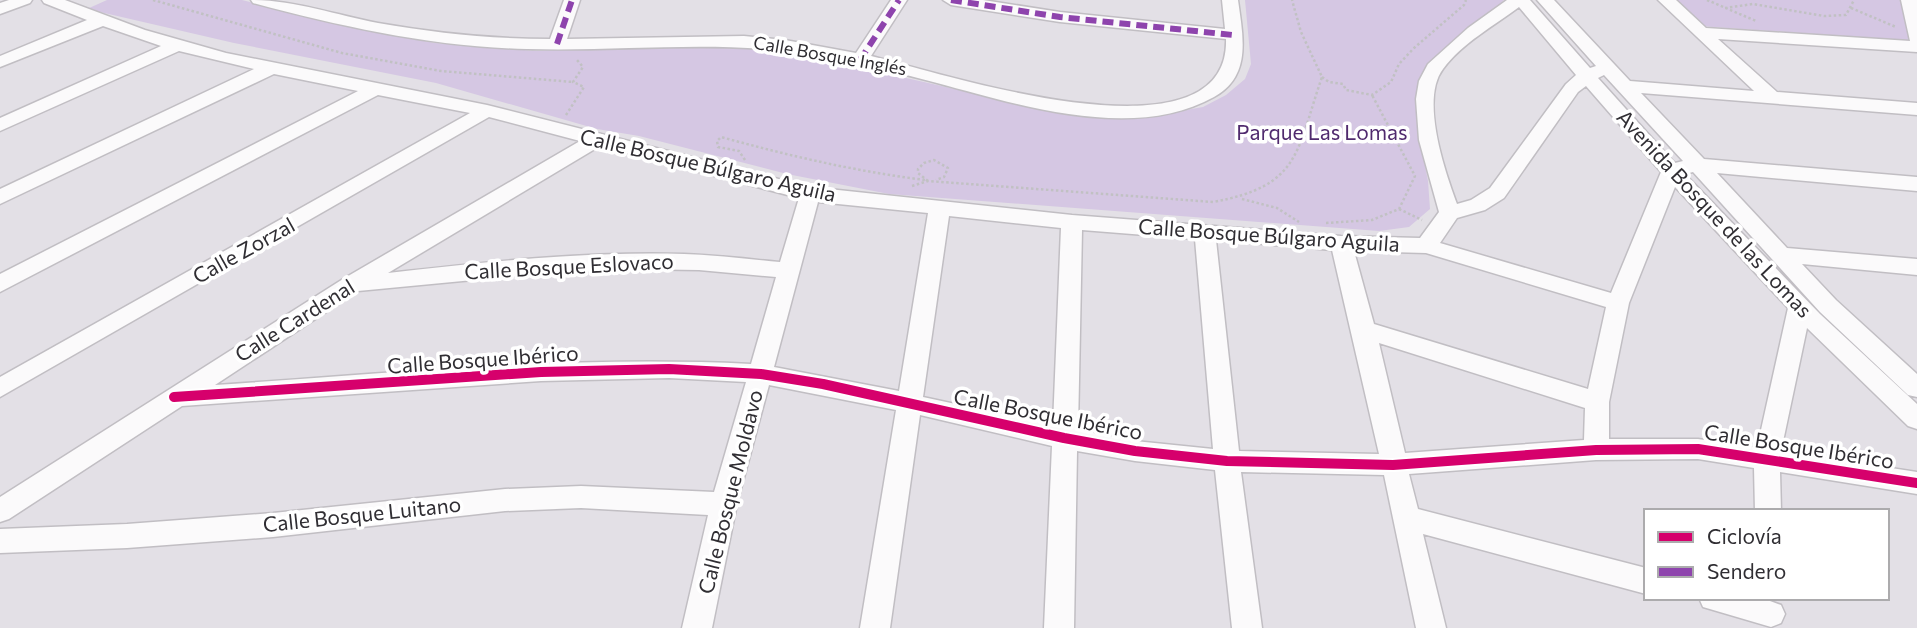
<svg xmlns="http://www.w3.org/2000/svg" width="1917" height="628" font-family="Commissioner,sans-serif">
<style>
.green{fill:#d5c7e3}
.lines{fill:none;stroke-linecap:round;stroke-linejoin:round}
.minor-casing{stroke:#c1bec3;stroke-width:3}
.path{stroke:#c1c1c3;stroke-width:2.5;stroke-dasharray:2.5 2.5;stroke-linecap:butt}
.minor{fill:#fbfafb;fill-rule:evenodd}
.quiet{stroke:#8e44ad;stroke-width:6;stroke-dasharray:11 6;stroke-linecap:butt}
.cycleway-casing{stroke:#fff;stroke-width:14}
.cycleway{stroke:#d6006c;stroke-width:10}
.labels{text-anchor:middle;stroke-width:7;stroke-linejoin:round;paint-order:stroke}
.far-street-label{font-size:18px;fill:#302e33;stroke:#fff}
.park-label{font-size:21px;fill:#502a6e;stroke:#fff}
.street-label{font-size:21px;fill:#302e33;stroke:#fff}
</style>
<rect width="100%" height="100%" fill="#e3e0e6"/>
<path class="green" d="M107,0H242L361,29L435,43L537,51L667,43L791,52L1066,114L1134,119L1203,107L1226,95L1245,79L1251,64L1245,0H1504L1419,84L1418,130L1428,181L1430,209L1409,227L1379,231L889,194L787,174L639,136L597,129L436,83L234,43L87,9Z
M1671,0H1907L1912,41L1700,26Z"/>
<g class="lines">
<defs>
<path id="minor" d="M9,0H32L30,3L0,14V3Z
M42,0H65L145,30L226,53L487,105L810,187L1072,215L1341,236L1420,238L1439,212L1419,140L1416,99L1419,81L1428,64L1468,28L1507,0H1530L1590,68L1596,66L1537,0H1554L1630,81L1754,91L1658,0H1676L1706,28L1910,41L1901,0H1917V52L1718,39L1777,92L1917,103V115L1641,93L1704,159L1917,177V191L1717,173L1787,248L1917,259V275L1802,264L1836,300L1917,374V397L1908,395L1820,312L1693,172L1685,174L1820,314L1917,404V429L1908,426L1807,328L1781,451L1917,472V494L1780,472L1781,511H1755L1754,468L1698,459L1596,460L1409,474L1418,509L1646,568V594L1423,534L1446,628H1416L1384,475L1241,472L1262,628H1232L1215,470L1135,461L1077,451L1074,628H1044L1052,446L920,415L890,628H860L896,410L769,385L737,504L712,628H682L708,515L581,508L505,511L273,537L127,548L0,553V529L127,524L273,513L505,489L581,486L714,492L746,382L669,378L541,381L182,406L9,519L0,522V497L343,279L580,141L489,117L0,397V377L470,113L378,95L0,292V274L358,91L274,74L0,204V189L254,69L179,51L0,131V118L161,46L103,26L0,67V56L87,20L44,3ZM1519,7L1576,75L1566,84L1490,188L1471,200L1457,204C1445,172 1420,99 1443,69C1462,43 1494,26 1519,7ZM1604,75L1683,161L1675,163L1670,158L1598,78ZM1586,86L1661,172L1611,293L1440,243L1457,218L1485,210L1504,198L1578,92ZM600,146L799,198L780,262C748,259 716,255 684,254C585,251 486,262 388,273ZM1675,187L1788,308L1757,448L1698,439H1609V402L1629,303ZM818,202L928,213L899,391L774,367ZM949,216L1061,228L1053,425L923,397ZM1082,230L1195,239L1213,449L1135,441L1078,430ZM1216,240L1332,250L1379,454L1239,451ZM1354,251L1426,253L1606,307L1588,389L1374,324ZM631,269L699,270L776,277L751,364C572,355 393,373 215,385L358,291L516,276ZM1379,343L1585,408L1584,440L1405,453Z
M251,0C294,0 336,15 378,23C435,33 492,39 550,39L564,0H580L567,39L744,36L785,40L856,53L891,0H907L871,56C936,71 1230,170 1226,39L1060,22L951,5L943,0H983L1060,12L1225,29L1222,0H1238C1243,37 1252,76 1214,97C1134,142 1019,105 937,83C900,73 863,65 826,57C726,38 627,52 527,49C434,47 343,27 253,3Z
M1699,598H1762L1781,605L1785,614L1781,623L1771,627L1703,607Z"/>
</defs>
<use href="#minor" class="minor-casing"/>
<path class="path" d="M153,0L342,53L441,71L573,82
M1707,0L1756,21
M1725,8L1753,4L1824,16L1846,15L1854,0
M1851,8L1896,27
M1322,77L1329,82L1343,84L1346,90L1372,95L1391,82L1399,64L1414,48L1464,5L1466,0
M566,115L584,87L573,82L583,67L577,60
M745,160L739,151L718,147L717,141L721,137C790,156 854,171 925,180
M928,181L918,173V169L924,163L934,160L948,168L944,177L936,180
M912,186L928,181L1213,202C1301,186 1296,152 1322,77L1301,32L1292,0
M1242,199L1277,208L1299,222
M1399,209L1422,220
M1326,223L1372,220L1399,209L1415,176L1372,95"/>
<use href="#minor" class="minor"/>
<path class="quiet" d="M951,0L1060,17L1233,35
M557,44L572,0
M860,60L899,0"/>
<defs>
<path id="cycleway" d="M174,397L541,372L669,369L761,374L823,384L1064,438L1135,451L1227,461L1393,465L1596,450L1698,449L1917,483"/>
</defs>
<use href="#cycleway" class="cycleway-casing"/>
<use href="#cycleway" class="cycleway"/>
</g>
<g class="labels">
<g class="far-street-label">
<text transform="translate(830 56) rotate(10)" y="6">Calle Bosque Inglés</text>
</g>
<g class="park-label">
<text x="1322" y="140">Parque Las Lomas</text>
</g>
<g class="street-label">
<text transform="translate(708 166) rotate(13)" y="7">Calle Bosque Búlgaro Aguila</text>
<text transform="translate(1714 214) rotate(47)" y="7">Avenida Bosque de las Lomas</text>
<text transform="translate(1269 236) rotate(4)" y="7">Calle Bosque Búlgaro Aguila</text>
<text transform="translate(244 251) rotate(-29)" y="7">Calle Zorzal</text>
<text transform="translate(569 267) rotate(-3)" y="7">Calle Bosque Eslovaco</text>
<text transform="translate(295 321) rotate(-32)" y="7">Calle Cardenal</text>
<text transform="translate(483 360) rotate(-4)" y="7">Calle Bosque Ibérico</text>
<text transform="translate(1048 415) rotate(11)" y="7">Calle Bosque Ibérico</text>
<text transform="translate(1799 447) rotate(9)" y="7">Calle Bosque Ibérico</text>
<text transform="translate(731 492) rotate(-76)" y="7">Calle Bosque Moldavo</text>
<text transform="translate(362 515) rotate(-6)" y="7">Calle Bosque Luitano</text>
</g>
</g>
<rect x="1644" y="509" width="245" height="91" fill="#ffffff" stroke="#acabad" stroke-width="2"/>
<rect x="1658" y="532" width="35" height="10" fill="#d6006c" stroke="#acabad" stroke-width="2"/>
<text x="1707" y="544" font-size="21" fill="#302e33">Ciclovía</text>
<rect x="1658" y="567" width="35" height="10" fill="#8e44ad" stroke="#acabad" stroke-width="2"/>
<text x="1707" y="579" font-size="21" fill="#302e33">Sendero</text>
</svg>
